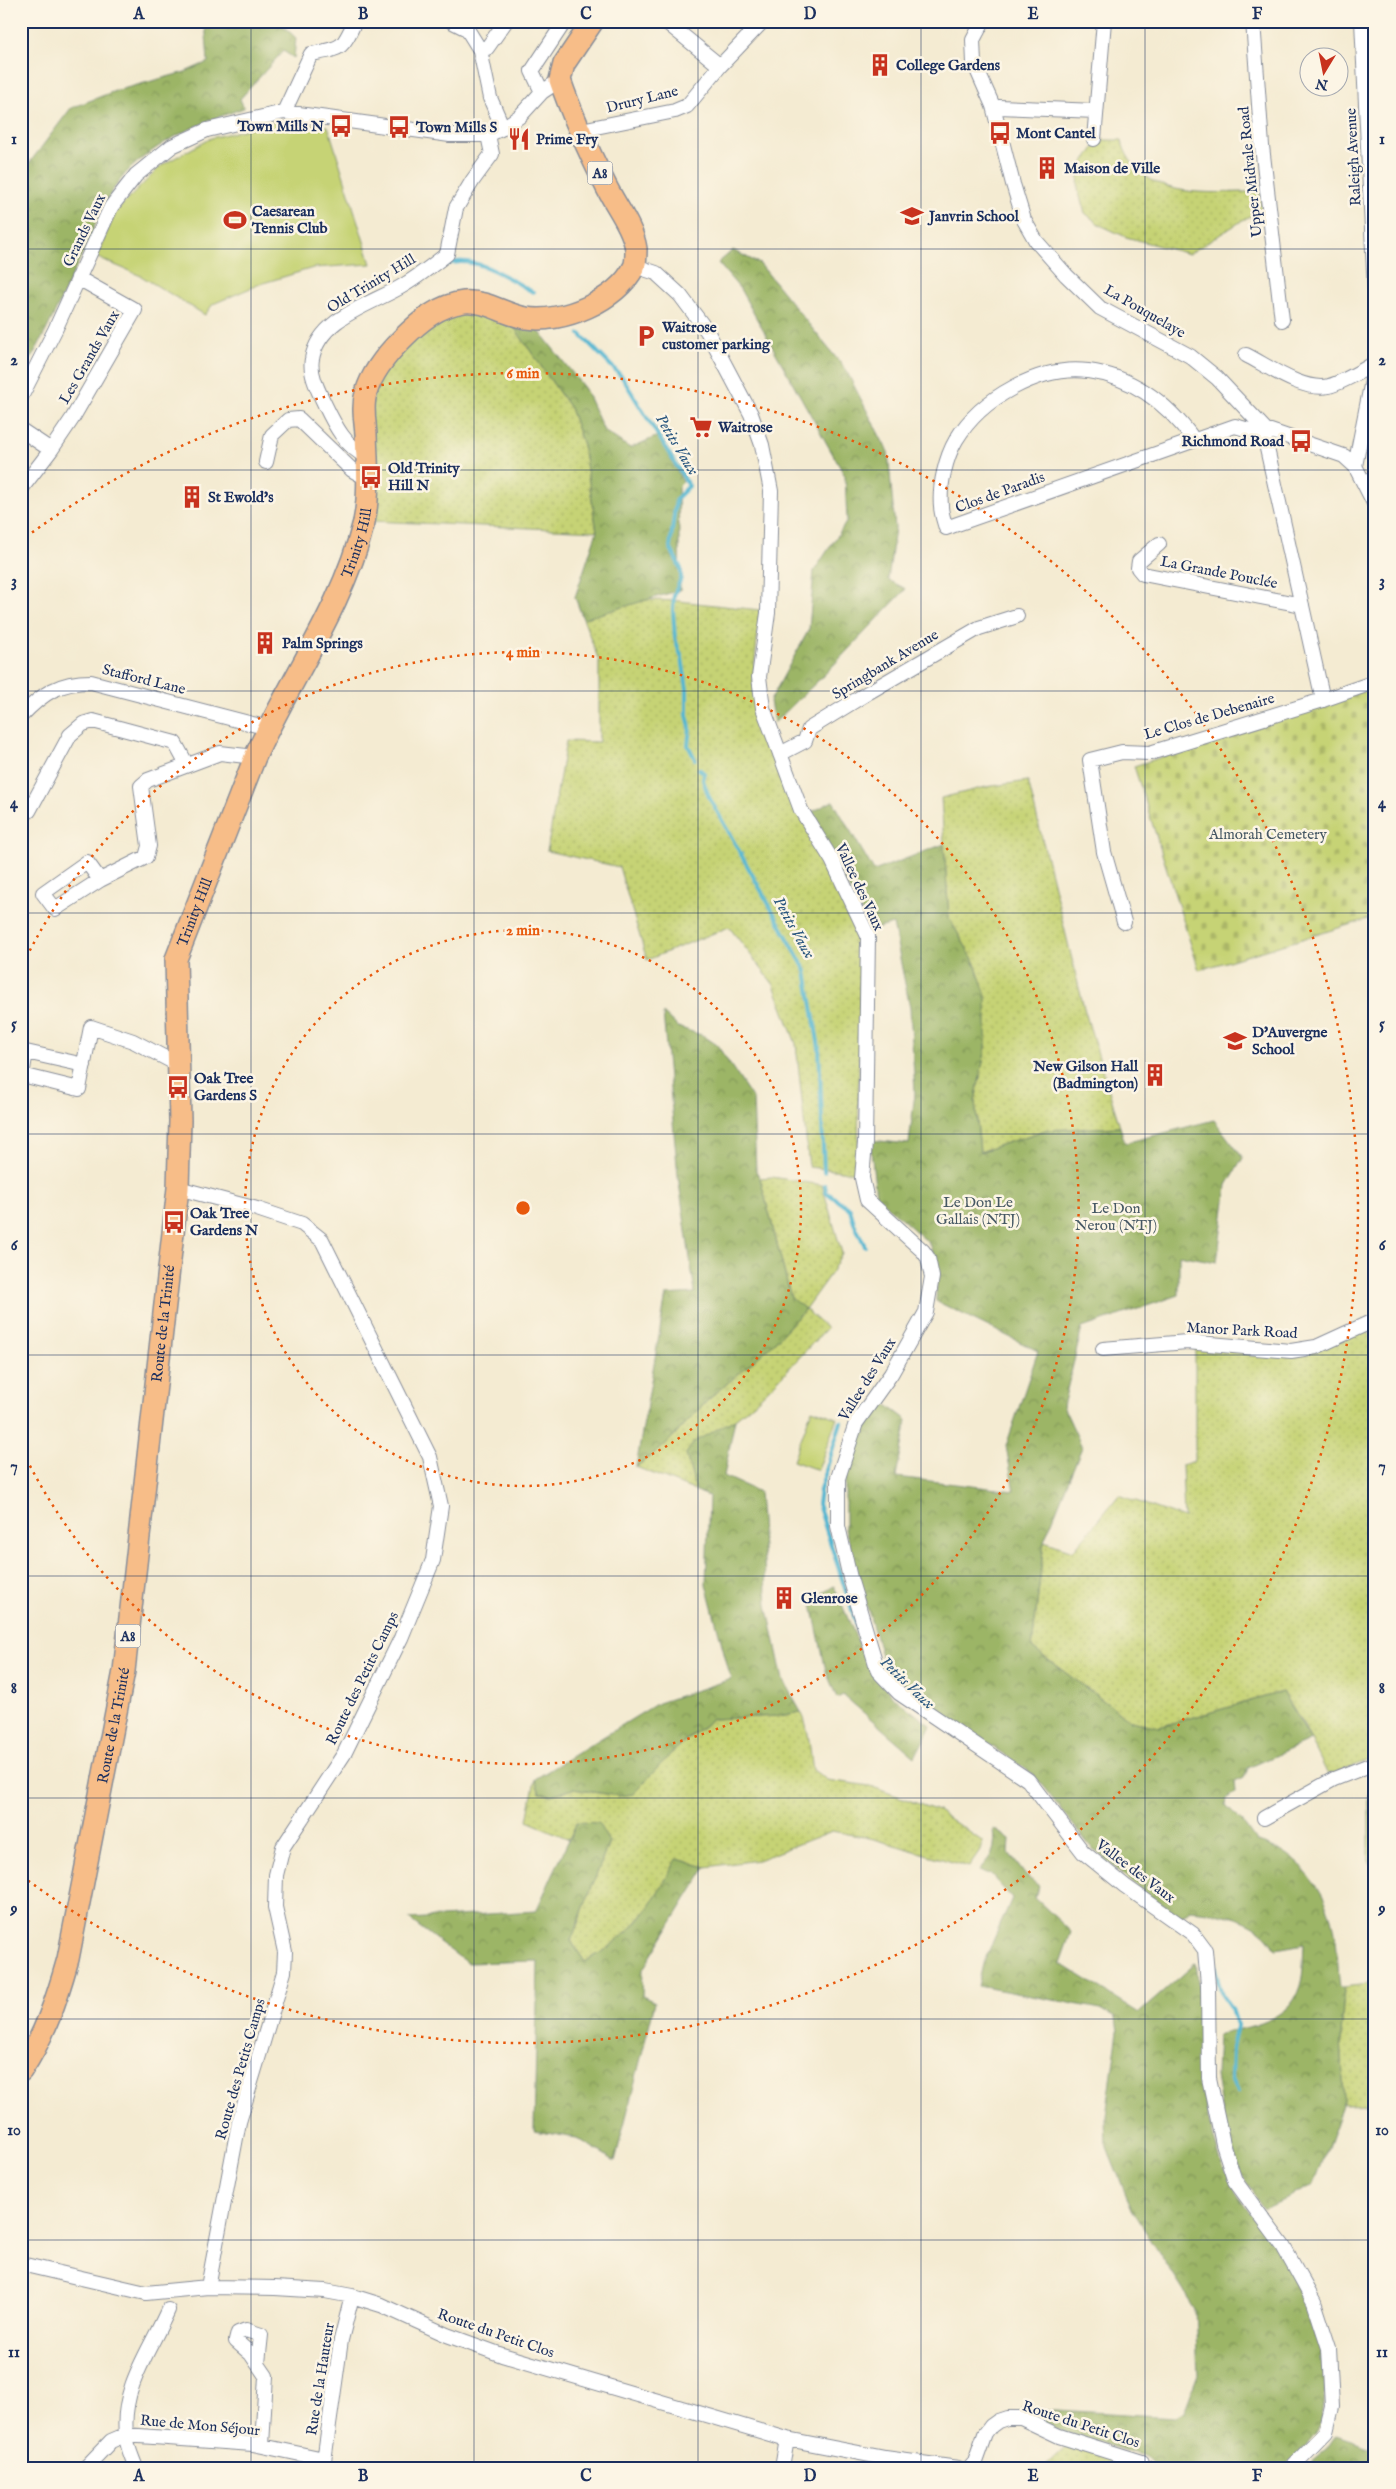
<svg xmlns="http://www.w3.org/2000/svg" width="1396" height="2489" font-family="'IM FELL English',serif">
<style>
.grass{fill:url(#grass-dots);stroke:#708169}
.forest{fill:url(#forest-crowns);stroke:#5c7262}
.cemetery{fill:url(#cemetery-stones);stroke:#708169}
.pitch{fill:#c6d374;stroke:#708169}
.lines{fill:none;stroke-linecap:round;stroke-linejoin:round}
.stream{stroke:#52b6d1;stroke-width:4}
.street-casing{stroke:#888d98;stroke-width:16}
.primary-casing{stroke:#888d98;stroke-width:24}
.street{stroke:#fff;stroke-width:14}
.primary{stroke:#f7bd88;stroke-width:21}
.grid{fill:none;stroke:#1b2f5e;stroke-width:1;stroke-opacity:0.55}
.ring{fill:none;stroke:#e8590c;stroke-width:2.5;stroke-dasharray:2.5 5}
.labels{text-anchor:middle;stroke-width:5;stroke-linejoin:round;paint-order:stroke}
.shield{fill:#fcf5e5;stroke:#5e6a86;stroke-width:1}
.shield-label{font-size:14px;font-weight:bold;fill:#1b2f5e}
.poi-label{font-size:15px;font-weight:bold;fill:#1b2f5e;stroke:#fcf5e5;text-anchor:start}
.street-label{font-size:15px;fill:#1b2f5e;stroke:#fcf5e5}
.park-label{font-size:15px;fill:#465864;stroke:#fcf5e5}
.water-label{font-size:16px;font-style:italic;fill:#2c5880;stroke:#fcf5e5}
.centre{fill:#e8590c;stroke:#fcf5e5;stroke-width:2.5}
.ring-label{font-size:15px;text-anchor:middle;font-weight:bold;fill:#e8590c;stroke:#fcf5e5;stroke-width:5;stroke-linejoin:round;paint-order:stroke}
.neatline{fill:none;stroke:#1b2f5e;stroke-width:2}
.grid-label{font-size:16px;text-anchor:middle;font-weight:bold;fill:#1b2f5e}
</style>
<defs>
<pattern id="grass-dots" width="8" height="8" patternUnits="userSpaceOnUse" patternTransform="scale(1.25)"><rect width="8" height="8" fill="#c6d374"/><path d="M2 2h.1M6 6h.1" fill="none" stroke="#aab567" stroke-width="1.8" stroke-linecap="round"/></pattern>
<pattern id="forest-crowns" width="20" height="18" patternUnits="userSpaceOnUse" patternTransform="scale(1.25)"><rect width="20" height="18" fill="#9cb566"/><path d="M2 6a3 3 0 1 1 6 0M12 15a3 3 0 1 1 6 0" fill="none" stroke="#7e9457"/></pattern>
<pattern id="cemetery-stones" width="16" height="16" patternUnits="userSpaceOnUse" patternTransform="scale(1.25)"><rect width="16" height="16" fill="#c6d374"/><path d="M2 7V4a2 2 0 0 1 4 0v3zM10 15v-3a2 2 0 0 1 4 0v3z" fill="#aab567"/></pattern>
</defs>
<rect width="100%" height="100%" fill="#fcf5e5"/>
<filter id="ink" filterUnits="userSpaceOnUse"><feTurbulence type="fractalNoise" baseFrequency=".02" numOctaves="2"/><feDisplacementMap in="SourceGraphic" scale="10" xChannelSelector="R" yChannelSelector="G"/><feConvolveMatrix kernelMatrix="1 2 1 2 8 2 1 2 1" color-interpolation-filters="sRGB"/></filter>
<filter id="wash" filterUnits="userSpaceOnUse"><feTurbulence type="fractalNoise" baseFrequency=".0096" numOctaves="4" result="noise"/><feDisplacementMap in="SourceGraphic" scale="20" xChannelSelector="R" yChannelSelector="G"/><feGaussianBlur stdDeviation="1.12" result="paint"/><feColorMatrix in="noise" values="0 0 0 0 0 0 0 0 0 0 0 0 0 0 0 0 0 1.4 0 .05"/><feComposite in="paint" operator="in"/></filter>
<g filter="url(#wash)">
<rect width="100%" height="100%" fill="#f4ebd2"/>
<path class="grass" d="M1100,140H1122C1123,149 1128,157 1133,164C1162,201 1218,191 1260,192L1261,209L1189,254L1126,237L1100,225L1085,213L1078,190L1079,168Z
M466,309L507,317L570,408L583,445L597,531L371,521L370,414L377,378L436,318Z
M575,597L679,601L760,610L753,680L757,715L775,762L860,938L858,1173L809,1167L796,1044L774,985L729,927L647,960L619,867L547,851L566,741L599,742V661Z
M1028,781L1084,1008L1120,1127L1045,1130L980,1152L975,1101L986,1047L974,961L949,918L941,798L986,787Z
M772,1177L822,1185L842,1253L831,1273L805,1309L827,1328C800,1356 766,1396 735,1419C717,1433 698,1435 686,1454L696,1491L636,1467L666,1444L709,1399L772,1345L805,1309L791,1298L760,1178Z
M1368,1329L1375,1350V1758L1328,1775L1304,1726L1282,1692L1159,1727L1131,1721L1032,1648L1044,1541L1073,1551L1119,1495L1184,1518L1182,1465L1195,1461V1346L1288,1355Z
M801,1712C809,1725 810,1753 813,1770L827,1780L870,1786L938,1811L982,1841V1848L969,1867L874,1839L832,1831L758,1860L706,1867L677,1859L652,1904L621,1940L585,1962L571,1941L609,1842L577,1822L569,1839L527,1821L535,1779L540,1793L551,1795L573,1789L620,1796L712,1719L779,1716Z
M1375,1766V1926L1369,1861V1768Z
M1375,1983V2104L1344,2105L1341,2036L1344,1987Z
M1069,2444L1142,2468H1044Z"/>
<path class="forest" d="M205,21H278L296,38L294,58L283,51L240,99L244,108C202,122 156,141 125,174C106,195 97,222 85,247C65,291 46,335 21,376V174L71,108L115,91L185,72L208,62Z
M733,250L760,264L846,370L888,452L895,528L888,580L906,589L825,674L774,723L770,701L809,629L814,571L847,521L845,476L740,289L718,263Z
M507,317L532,322L585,389L604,431L630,448L658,436L683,482L678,487L680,590L583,619L575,597L597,531L583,445L570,408Z
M833,801L874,871L944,844L949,918L974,961L986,995V1047L975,1101L980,1152L1045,1130L1120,1127L1125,1143L1214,1120L1243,1158L1227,1185L1217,1262L1179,1255V1295L1082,1328L1063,1406L1082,1447L1044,1541L1032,1648L1131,1721L1159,1727L1282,1692L1311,1740L1248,1768L1244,1778L1235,1782L1236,1792L1227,1798L1226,1805L1243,1822L1257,1842C1294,1850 1321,1883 1332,1918C1338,1939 1337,1965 1340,1987H1344L1341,2036L1344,2100L1314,2185L1264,2208L1240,2173L1222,2115L1216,2075L1218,2035C1249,2026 1289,2022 1300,1986C1304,1973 1303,1957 1304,1944L1276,1949C1262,1919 1222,1913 1191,1910L1182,1917L1147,1895L1090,1846L1033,1774L904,1687L884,1666L845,1529V1478L862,1426L879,1399L907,1420L896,1477L1014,1491L1006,1446L1038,1351L936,1301L937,1268L929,1243L876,1196L870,1140L909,1144L915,1092L910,1008L893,924L872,930L808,814Z
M663,1013L678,1027L704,1036L717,1045L753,1099L756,1171L760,1178L791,1298L805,1309L772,1345L709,1399L666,1444L636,1467L666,1295L695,1293L678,1176Z
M735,1419L724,1476L759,1492L767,1605L783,1680L801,1712L779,1716L712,1719L678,1746L633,1794L620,1796L573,1789L551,1795L540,1793L535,1779L658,1703L731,1679L706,1584L709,1496L696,1491L686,1454L694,1442Z
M834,1586L870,1670L893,1697L931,1726L915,1757L843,1695L837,1698L826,1671L811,1600Z
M577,1822L598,1823L609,1842L571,1941L585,1962C636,1933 650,1909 677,1859L706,1867L643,1969L642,1996L655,2002L615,2161L577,2138L534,2131L538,1961L467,1963L409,1919L536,1911Z
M994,1829L1010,1840L1009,1853L1026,1876L1039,1886L1035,1898L1071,1932L1060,1963L1139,2013L1196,1963C1202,2004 1198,2044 1202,2084C1205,2113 1215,2144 1225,2172C1238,2204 1264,2227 1282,2256C1308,2300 1339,2379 1318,2429C1311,2444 1294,2456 1282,2468H1156L1144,2456L1063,2432L1024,2415L1022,2408L1176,2417L1184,2412L1198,2375L1195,2309L1132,2210L1107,2147L1106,2116L1118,2031L1116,2018L1101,2009L978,1986L983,1964L1012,1898L990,1874L979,1870C993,1854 996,1851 994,1829Z
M1336,2435L1375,2448V2468H1303L1327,2448Z"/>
<path class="cemetery" d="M1375,687V917L1199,970L1134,766Z"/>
<path class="pitch" d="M278,121L328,126L371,264L313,268L260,284L213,304L205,315L141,276L96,257L117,210L162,165L211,138Z
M812,1409L837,1418L818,1470L793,1461Z"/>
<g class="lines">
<path class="stream" d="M444,265C475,253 507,278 533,292
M580,334L622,377L689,486L676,499L670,547L681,569V578L674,595L673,610L675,639L682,658L687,689V715L690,727L688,745L695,759
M699,769L704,773L703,780L709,797L806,971L819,1048L824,1172
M825,1185L826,1192L850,1209L854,1223L865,1246
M841,1422L820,1490L818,1504L866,1654
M1211,1953L1222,1995L1232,2009L1237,2025L1232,2048L1231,2079L1237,2093"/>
</g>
</g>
<g filter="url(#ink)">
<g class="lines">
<defs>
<path id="street" d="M451,21L467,29L480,50L490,98L503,128
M665,21L720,66
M983,21L973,40L974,63L993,106L1013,184L1024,220L1036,241L1066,275L1100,308L1190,356L1217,378L1265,429L1344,456L1355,466L1375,505
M1253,21L1262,146L1282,320
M1362,21L1375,292
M480,50L487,48L506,21
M542,92L532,71L565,21
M999,107L1096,111
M284,112L311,54C342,48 342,50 355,21
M581,130L675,111L687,106L720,66L763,21
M1094,139L1104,21
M635,266L656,273L680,295L707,331L751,414L762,445L771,491L768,613L759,677L763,708L801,810L832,860L868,936L865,1143L862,1178L867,1200L923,1251L928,1258L932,1277L926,1312L891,1374L856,1423L838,1478V1526L850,1578L878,1671L899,1693L1028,1780L1083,1852L1125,1886L1193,1934L1205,1950L1208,1985L1209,2078L1223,2144L1235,2181L1283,2246L1314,2302L1329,2348L1332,2407L1326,2432L1291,2468
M1246,355C1268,366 1303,392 1329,386C1344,382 1361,371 1375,363
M21,397L55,330L111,207L136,175L172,146L207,130L284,112L450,135H488L503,128L520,116L542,92L560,80
M21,430L51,450L21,489
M1194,440C1168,404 1134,377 1088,371C1040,365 981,398 956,440C946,457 939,486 941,506C941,513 944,521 946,528L1235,426L1256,432L1265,429L1264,435L1323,700L1375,682
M51,450L72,419L135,310L78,278
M367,457C346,447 335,426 325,405C319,392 309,374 312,359C319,317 373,304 404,285C419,276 433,265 447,254L456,208L473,180L492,154L488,135
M266,462L272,435L288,420L299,419L352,470L368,479
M1355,466L1375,365
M1159,544L1139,561L1138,568L1143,574L1302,605
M21,716C43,693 59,682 91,682L268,728
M780,754L805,741L809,729L869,692L979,628L1017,616
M29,811L70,735L83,724L93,721L175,743L187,765
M100,880L87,862L43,893L55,909L100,880L146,857L149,846L141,786L148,780L220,753L255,757
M1124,922L1104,852L1090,760L1122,752L1150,753L1323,700
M84,1065L26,1052L22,1075L79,1089L91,1027L133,1041L177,1064
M178,1188L257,1209L302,1224L322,1240L430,1457L441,1506L433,1560L401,1638L344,1754L283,1847L276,1875L275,1907L285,1952L284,1972L239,2122L208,2287
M1103,1349L1187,1342L1291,1351L1316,1347L1375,1320
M1264,1818L1334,1779L1375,1763
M21,2264L146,2293L208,2287L275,2288L325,2291L352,2296L381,2305L447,2335L502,2355L787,2439L885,2458L958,2468
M258,2363L261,2335L246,2330L238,2333L236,2341L251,2354L266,2376L262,2445
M85,2468L111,2441L125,2435L253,2444L324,2459
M136,2468C132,2457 126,2445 126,2434C121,2387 150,2351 168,2310
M323,2468L341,2340L352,2296
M782,2468L787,2439
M970,2468L975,2462L985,2434L991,2426L998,2421L1007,2418H1021L1059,2436L1142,2462L1147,2468"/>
<g id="primary">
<path id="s1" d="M21,2071C45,2036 57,1998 68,1959L124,1671L178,1188L180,1121L176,959L255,757C290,679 343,607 364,522C370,494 367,463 366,434C365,421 362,406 366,393C372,372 387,354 402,339C419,322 439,305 464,302C487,300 505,315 526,318C562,324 618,300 634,267C636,263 636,253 636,249C633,227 615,205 606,186C589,152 572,116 560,80L564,64L593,21"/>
</g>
</defs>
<use href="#street" class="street-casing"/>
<use href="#primary" class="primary-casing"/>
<use href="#street" class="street"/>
<use href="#primary" class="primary"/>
</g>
</g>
<path class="grid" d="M251,21V2468M474,21V2468M698,21V2468M921,21V2468M1145,21V2468M21,249H1375M21,470H1375M21,691H1375M21,913H1375M21,1134H1375M21,1355H1375M21,1576H1375M21,1798H1375M21,2019H1375M21,2240H1375"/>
<g class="ring">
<circle cx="523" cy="1208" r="278"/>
<path d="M23 964A556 556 0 1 1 23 1452"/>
<path d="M26 537A835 835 0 1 1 26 1879"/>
</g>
<defs>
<symbol id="building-bare" viewBox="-9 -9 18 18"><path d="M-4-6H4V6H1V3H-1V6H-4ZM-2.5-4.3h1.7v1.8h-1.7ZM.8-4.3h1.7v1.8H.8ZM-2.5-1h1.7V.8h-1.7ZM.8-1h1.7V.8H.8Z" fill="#c8321e" stroke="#fcf5e5" stroke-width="2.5" paint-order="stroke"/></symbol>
<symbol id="bus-bare" viewBox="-9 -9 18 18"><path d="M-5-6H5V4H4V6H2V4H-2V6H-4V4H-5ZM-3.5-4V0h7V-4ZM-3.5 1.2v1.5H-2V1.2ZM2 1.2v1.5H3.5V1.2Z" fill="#c8321e" stroke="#fcf5e5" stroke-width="2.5" paint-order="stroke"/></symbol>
<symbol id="restaurant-bare" viewBox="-9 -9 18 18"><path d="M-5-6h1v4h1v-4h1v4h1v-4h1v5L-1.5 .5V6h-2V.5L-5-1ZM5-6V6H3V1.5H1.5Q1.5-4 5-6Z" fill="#c8321e" stroke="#fcf5e5" stroke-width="2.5" paint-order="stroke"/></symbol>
<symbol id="school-bare" viewBox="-9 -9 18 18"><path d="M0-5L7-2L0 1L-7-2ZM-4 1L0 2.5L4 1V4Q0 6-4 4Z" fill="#c8321e" stroke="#fcf5e5" stroke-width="2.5" paint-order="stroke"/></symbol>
<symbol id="stadium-bare" viewBox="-9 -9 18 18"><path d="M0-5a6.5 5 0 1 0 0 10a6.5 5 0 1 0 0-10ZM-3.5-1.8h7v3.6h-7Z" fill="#c8321e" stroke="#fcf5e5" stroke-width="2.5" paint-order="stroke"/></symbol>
<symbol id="parking-bare" viewBox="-9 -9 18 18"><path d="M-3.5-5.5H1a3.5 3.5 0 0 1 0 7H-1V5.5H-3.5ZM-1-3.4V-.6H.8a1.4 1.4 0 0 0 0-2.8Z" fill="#c8321e" stroke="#fcf5e5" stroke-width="2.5" paint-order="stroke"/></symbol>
<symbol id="supermarket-bare" viewBox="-9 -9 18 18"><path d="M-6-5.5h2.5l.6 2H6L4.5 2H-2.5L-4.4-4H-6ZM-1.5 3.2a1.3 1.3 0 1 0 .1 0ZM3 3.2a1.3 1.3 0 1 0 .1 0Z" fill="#c8321e" stroke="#fcf5e5" stroke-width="2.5" paint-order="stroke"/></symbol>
</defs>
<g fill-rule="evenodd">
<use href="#building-bare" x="864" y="49" width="32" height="32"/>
<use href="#bus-bare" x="325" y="110" width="32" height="32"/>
<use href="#bus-bare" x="383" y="111" width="32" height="32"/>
<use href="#bus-bare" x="984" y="117" width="32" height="32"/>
<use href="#restaurant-bare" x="503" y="123" width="32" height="32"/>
<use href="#building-bare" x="1031" y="152" width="32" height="32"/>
<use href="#school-bare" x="896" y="200" width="32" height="32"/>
<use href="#stadium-bare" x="219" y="204" width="32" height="32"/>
<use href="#parking-bare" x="630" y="320" width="32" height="32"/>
<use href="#supermarket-bare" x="685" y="411" width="32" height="32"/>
<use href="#bus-bare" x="1285" y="425" width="32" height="32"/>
<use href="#bus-bare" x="355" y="461" width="32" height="32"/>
<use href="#building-bare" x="176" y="481" width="32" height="32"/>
<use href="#building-bare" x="249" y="627" width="32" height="32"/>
<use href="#school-bare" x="1219" y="1025" width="32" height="32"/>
<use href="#building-bare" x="1139" y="1059" width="32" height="32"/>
<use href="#bus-bare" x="162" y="1071" width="32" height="32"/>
<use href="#bus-bare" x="158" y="1206" width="32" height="32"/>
<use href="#building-bare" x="768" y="1582" width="32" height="32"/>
</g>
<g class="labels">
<g class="shield">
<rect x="587.5" y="161.5" width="25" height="23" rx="4"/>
<rect x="115.5" y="1624.5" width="25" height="23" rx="4"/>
</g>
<g class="shield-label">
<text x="600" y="178">A8</text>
<text x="128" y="1641">A8</text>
</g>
<g class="poi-label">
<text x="896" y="70">College Gardens</text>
<text x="324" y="131" text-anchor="end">Town Mills N</text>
<text x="416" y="132">Town Mills S</text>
<text x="1016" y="138">Mont Cantel</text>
<text x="536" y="144">Prime Fry</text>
<text x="1064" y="173">Maison de Ville</text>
<text x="252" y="216">Caesarean<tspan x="252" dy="17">Tennis Club</tspan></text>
<text x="929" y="221">Janvrin School</text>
<text x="662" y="332">Waitrose<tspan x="662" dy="17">customer parking</tspan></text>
<text x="718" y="432">Waitrose</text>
<text x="1284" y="446" text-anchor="end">Richmond Road</text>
<text x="388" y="473">Old Trinity<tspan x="388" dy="17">Hill N</tspan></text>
<text x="208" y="502">St Ewold's</text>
<text x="282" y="648">Palm Springs</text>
<text x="1252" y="1037">D'Auvergne<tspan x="1252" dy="17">School</tspan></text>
<text x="1138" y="1071" text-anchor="end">New Gilson Hall<tspan x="1138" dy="17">(Badmington)</tspan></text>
<text x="194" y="1083">Oak Tree<tspan x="194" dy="17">Gardens S</tspan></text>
<text x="190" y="1218">Oak Tree<tspan x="190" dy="17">Gardens N</tspan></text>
<text x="801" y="1603">Glenrose</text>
</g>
<g class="street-label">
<text transform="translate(642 99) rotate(-14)" y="5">Drury Lane</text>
<text transform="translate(1353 157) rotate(-93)" y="5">Raleigh Avenue</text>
<text transform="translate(1250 172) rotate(-96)" y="5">Upper Midvale Road</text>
<text transform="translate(84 230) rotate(-64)" y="5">Grands Vaux</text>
<text transform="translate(371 283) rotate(-31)" y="5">Old Trinity Hill</text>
<text transform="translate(1145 311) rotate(30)" y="5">La Pouquelaye</text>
<text transform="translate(89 357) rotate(-60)" y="5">Les Grands Vaux</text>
<text transform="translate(1000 492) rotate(-20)" y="5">Clos de Paradis</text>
<text dy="5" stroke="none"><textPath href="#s1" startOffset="1585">Trinity Hill</textPath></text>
<text transform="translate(1219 572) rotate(11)" y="5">La Grande Pouclée</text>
<text transform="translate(885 664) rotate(-31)" y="5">Springbank Avenue</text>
<text transform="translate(144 679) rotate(14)" y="5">Stafford Lane</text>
<text transform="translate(1209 716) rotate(-16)" y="5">Le Clos de Debenaire</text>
<text transform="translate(860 887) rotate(65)" y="5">Vallee des Vaux</text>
<text dy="5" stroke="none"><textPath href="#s1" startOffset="1181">Trinity Hill</textPath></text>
<text dy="5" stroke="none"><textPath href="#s1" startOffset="765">Route de la Trinité</textPath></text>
<text transform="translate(1242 1330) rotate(3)" y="5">Manor Park Road</text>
<text transform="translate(867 1379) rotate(-58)" y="5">Vallee des Vaux</text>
<text transform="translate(362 1678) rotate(-64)" y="5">Route des Petits Camps</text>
<text dy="5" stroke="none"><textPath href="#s1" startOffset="360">Route de la Trinité</textPath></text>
<text transform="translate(1136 1871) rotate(37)" y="5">Vallee des Vaux</text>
<text transform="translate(240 2069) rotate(-74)" y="5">Route des Petits Camps</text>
<text transform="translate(496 2333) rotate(19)" y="5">Route du Petit Clos</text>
<text transform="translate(320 2379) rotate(-81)" y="5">Rue de la Hauteur</text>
<text transform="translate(1081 2424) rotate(18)" y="5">Route du Petit Clos</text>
<text transform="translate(200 2425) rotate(5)" y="5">Rue de Mon Séjour</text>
</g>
<g class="park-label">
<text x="1268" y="839">Almorah Cemetery</text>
<text x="978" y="1207">Le Don Le<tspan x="978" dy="17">Gallais (NTJ)</tspan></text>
<text x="1116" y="1213">Le Don<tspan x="1116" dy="17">Nerou (NTJ)</tspan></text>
</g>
<g class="water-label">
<text transform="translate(678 444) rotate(59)" y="6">Petits Vaux</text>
<text transform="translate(795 927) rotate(61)" y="6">Petits Vaux</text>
<text transform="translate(908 1682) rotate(44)" y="6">Petits Vaux</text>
</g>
</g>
<circle cx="523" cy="1208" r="8" class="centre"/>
<g class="ring-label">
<text x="523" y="378">6 min</text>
<text x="523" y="657">4 min</text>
<text x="523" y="935">2 min</text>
</g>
<rect width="1396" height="2489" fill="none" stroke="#fcf5e5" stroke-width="55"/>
<g transform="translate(1324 72) rotate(190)"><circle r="24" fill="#fcf5e5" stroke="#a2a6af"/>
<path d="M0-4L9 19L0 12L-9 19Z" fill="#c8321e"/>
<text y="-8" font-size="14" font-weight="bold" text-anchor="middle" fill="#1b2f5e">N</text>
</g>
<rect x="28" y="28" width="1340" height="2434" class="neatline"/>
<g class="grid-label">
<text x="139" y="19">A</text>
<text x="363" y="19">B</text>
<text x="586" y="19">C</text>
<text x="810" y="19">D</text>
<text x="1033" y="19">E</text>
<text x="1257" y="19">F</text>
<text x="14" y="144">1</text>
<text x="1382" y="144">1</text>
<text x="14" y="365">2</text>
<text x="1382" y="365">2</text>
<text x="14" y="586">3</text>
<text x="1382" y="586">3</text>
<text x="14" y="808">4</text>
<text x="1382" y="808">4</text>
<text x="14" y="1029">5</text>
<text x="1382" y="1029">5</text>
<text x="14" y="1250">6</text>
<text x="1382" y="1250">6</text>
<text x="14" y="1471">7</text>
<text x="1382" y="1471">7</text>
<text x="14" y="1693">8</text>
<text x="1382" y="1693">8</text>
<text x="14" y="1914">9</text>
<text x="1382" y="1914">9</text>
<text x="14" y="2135">10</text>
<text x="1382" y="2135">10</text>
<text x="14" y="2357">11</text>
<text x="1382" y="2357">11</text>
<text x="139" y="2481">A</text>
<text x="363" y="2481">B</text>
<text x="586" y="2481">C</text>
<text x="810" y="2481">D</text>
<text x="1033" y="2481">E</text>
<text x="1257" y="2481">F</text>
</g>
</svg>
